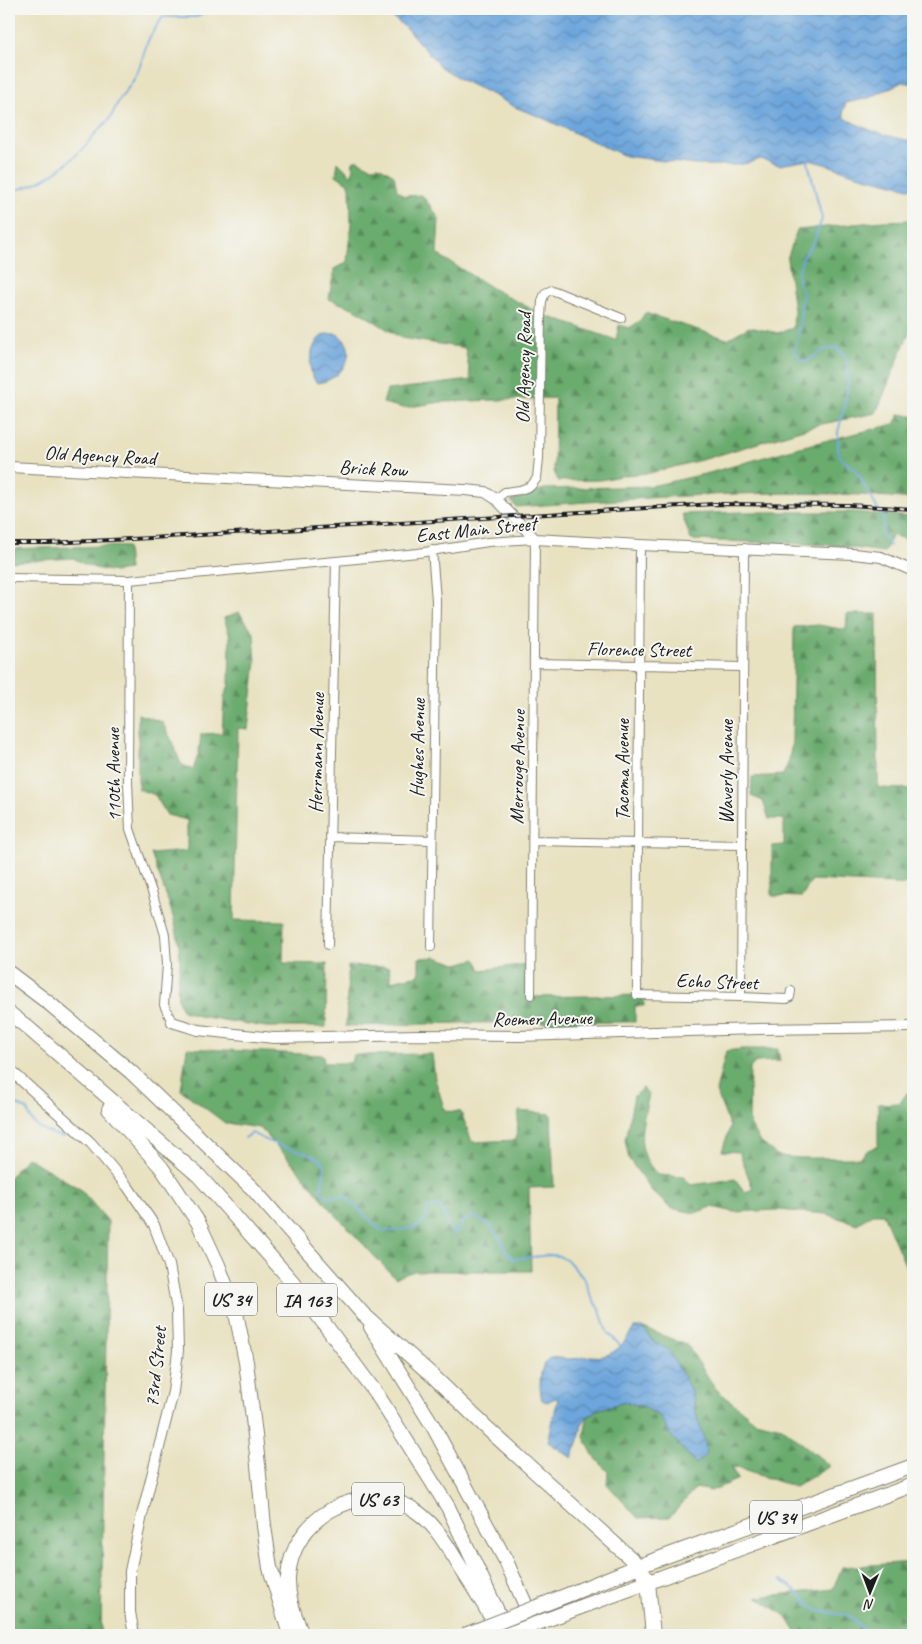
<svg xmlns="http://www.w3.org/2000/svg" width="922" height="1644" font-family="Caveat,sans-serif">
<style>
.forest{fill:url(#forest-firs);stroke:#436445}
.water{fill:url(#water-waves);stroke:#44617c}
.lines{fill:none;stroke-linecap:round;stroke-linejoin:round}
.stream{stroke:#6da6dc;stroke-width:2}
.street-casing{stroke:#827f6e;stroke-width:10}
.secondary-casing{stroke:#827f6e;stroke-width:12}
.highway-casing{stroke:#827f6e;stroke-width:16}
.street{stroke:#fff;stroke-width:8}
.secondary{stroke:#fff;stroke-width:10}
.highway{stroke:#fff;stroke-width:14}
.rail-casing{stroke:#1c1c1c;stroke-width:4}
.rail{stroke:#f6f6f2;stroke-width:2;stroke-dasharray:5.5;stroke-linecap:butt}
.highway-bridge-casing{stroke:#827f6e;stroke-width:16;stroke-linecap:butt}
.highway-bridge{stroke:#fff;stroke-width:14}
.labels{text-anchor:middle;stroke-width:4;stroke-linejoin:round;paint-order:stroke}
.shield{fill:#f6f6f2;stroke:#5d5d5c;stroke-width:1}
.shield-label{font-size:19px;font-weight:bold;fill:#1c1c1c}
.street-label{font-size:20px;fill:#1c1c1c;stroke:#f6f6f2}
</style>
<defs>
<pattern id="forest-firs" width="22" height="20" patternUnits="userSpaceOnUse" patternTransform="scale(1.25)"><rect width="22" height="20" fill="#6aab6e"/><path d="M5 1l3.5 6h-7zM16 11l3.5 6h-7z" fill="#568a5a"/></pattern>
<pattern id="water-waves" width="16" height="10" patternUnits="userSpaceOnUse" patternTransform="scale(1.25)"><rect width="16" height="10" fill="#6da6dc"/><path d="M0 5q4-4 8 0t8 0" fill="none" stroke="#5986b2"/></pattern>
</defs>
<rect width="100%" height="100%" fill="#f6f6f2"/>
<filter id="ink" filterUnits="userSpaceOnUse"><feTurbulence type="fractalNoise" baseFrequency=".02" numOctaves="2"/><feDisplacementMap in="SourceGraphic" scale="10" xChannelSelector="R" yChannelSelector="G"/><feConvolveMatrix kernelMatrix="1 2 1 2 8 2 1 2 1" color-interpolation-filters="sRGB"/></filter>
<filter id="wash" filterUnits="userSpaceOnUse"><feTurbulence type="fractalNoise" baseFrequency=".0096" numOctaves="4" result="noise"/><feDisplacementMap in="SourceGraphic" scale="20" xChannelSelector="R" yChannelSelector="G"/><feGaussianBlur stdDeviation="1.12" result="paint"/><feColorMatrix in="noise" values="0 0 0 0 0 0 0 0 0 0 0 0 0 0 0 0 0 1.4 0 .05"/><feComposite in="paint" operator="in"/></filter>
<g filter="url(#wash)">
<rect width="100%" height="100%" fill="#e8e2c1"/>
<path class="forest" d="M357,160L371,167L379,166L394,175L397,190L404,196L422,195L439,218L437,254L495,290L541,314L616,340L619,325L629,328L639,322L645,313L727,339L749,327L778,333L793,328L794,310L787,259L797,230L883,221L913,220V323L876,413L817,425L709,458L650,473L625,475L601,480L558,481L554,471L555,398L441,402L403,408L383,403L387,390L471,380L465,348L401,338L355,309L329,299L334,269L347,262L351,223L350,185L336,175L338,162L352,176L353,162Z
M900,414L913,416V499C781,486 648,498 516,507L511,501L544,489L651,486L709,473L796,448L894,424Z
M743,512H853L913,517V549L909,541L893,535L884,552L832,545L691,540L682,514Z
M103,546L127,547L129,570L114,572L95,568L84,564L73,558L9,562V549Z
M239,612L254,633L256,662L248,729L238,728L234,920L284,921L283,963L327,964L326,1027H266L199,1016L183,1011C173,995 179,980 180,962C180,925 163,888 151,854L187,851V820L167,815L155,795L138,789V714L162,722L171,739L181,764L193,770L199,752L201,734L222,733L224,697L229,685L230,636L224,618Z
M847,614H877L878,788L913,789V885L812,880L802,897L772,896V846L784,845V819H769L763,801L751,796L752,777L783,775L789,760L792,741L794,627L819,625L846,630Z
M436,957L457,964L476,959L481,970L528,964L529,997L644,995V1006H635V1022L462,1023L346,1026L348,966L389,967L391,981L419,975V958Z
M187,1048L323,1055L324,1063H351L353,1055L432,1054L435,1079L445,1111L461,1112L472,1142L516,1140L519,1111L551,1114L554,1187L529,1188L531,1271H414L395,1278L334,1213L296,1167L260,1128L225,1123L181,1090Z
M742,1049H778L780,1061L756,1062L750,1068L749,1122L759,1141L778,1156L799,1158H859L868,1150L878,1146V1104L900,1103L907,1093H913V1283L883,1214H872L857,1224L826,1214L778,1210L734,1212L712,1207L695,1213L670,1208L651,1190L629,1159L625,1140L634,1096L643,1088L649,1095C642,1125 633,1150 658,1175L684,1177L691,1185L735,1179L745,1192L753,1189L739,1152L722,1151L730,1127L716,1091L726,1051Z
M27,1157L80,1189L108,1221L101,1635H9V1178Z
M644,1328L687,1345L716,1389L755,1421L782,1427L830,1466L795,1487L730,1466L738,1479L711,1491L696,1488L670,1517L638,1518L607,1484L608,1472L593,1455L584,1437L586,1424L588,1416L596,1410L625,1402L642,1406L660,1416L668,1432L696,1464L706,1455L691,1391L669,1350L652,1341Z
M913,1562V1635H798L786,1616L757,1597L833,1589L842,1567Z"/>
<path class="water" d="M382,9H913V84L902,82L869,98L846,103L843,111L845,118C865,130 890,137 913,141V189L853,174L828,165L809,160L779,165L761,159L748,163L735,165H695L625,156L538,116L517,108L493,95L463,81L441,67L405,27Z
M335,333C363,347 343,381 317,383C305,372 310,339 326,334C327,334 334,334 335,333Z
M634,1328H644L652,1341L669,1350L691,1391L696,1414L705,1442L706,1455L696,1464L668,1432L660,1416L642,1406L625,1402L596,1410L588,1416L582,1424L579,1440L572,1458L548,1442L558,1398L553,1399L547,1402L542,1400C539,1390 538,1360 552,1358C557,1357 563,1359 568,1359C576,1359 583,1357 591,1356C595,1356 599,1357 603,1356C618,1353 626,1340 634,1328Z"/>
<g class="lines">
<path class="stream" d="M807,158L822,219L814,242L803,257L799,270L797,273L799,284L803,292L798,339L794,351L802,361H807L825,349L837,348L846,357L848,380L845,405L838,432V450L840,457L856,471L884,520L882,535L890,546
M9,191C44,186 73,162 95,134C99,129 104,125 108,121C113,115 115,107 119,101C124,93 130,86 134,79C141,67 143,55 147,43C151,33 157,25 163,17H196L212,9
M9,1102L27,1109C31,1128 46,1132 63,1137
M245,1138L252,1133C263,1140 276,1144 288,1148C302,1153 319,1152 325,1167L321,1189L322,1193L329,1197L337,1196L346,1197L378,1228C380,1229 383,1231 385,1231C393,1232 419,1228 424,1222C429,1213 422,1207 438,1206C449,1215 444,1225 454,1234L461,1228V1223L473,1215L490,1226L501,1240L506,1251L513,1259L551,1255L559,1256L569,1262L585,1280L591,1296L600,1311L607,1332L623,1348
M781,1580L792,1587L810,1605L818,1611L847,1615L853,1618L868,1635"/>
</g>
</g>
<g filter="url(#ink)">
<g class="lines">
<defs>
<path id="street" d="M496,499L505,492L520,490L531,486L537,478L539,458L541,317L542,301L545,293L552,290L621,318
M640,545L637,995L741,997L787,999L790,997L791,991
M9,578L129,580L336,561L418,553L488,542L535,539L531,995
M129,580L128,782L130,829L153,895L165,935L167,964L164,1005L172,1022
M534,663L743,667
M330,837L432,840
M533,841L742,845
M328,945L336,561
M431,947L436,600L432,550
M741,997L744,548"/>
<path id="secondary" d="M9,467L465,490L485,492L496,499L535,539L640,545L853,554L881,557L913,571
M172,1022L198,1030L274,1038L420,1035L519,1036L757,1029L913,1027
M9,1069L91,1143L128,1187L154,1225L169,1265L177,1310L178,1351L173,1392L142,1515L130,1571V1612L134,1635"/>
<path id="highway" d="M9,973L50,1004L131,1072L253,1189L363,1314L434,1377L488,1429L639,1566L648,1582L653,1635
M9,1013L27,1027L199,1176L297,1287L378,1396L448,1507L506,1630
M109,1109L161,1167L198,1222L218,1265L236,1313L246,1362L255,1435L264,1526L270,1568L290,1635
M371,1327L433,1426L506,1561L539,1635
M570,1594L639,1566L913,1466
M578,1608L913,1485
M302,1635C295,1616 287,1598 288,1577C292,1518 358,1480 411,1508C434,1521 446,1544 459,1565C470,1582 481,1599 491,1617"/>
</defs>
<use href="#street" class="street-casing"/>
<use href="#secondary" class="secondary-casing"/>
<use href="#highway" class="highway-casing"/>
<use href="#street" class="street"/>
<use href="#secondary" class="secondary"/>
<use href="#highway" class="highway"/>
<defs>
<path id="rail" d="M9,543H49L151,538L714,504L849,505L913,509"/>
</defs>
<use href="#rail" class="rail-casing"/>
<use href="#rail" class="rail"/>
<defs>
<path id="highway-bridge" d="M465,1635L570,1594
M506,1635L578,1608"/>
</defs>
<use href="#highway-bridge" class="highway-bridge-casing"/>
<use href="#highway-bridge" class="highway-bridge"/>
</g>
</g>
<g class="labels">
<g class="shield">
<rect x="205" y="1282.5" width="52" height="33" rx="4"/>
<rect x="277" y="1283.5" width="60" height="33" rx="4"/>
<rect x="352" y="1482.5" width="52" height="33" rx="4"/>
<rect x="750" y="1500.5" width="52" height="33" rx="4"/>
</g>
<g class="shield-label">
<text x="231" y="1306">US 34</text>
<text x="307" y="1307">IA 163</text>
<text x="378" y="1506">US 63</text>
<text x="776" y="1524">US 34</text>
</g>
<g class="street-label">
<text transform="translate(523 368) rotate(-89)" y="7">Old Agency Road</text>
<text transform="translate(100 455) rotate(3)" y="7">Old Agency Road</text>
<text transform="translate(373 468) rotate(3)" y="7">Brick Row</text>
<text transform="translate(476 529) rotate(-6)" y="7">East Main Street</text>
<text transform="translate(639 649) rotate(1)" y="7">Florence Street</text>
<text transform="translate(417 748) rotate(-89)" y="7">Hughes Avenue</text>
<text transform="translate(316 753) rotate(-89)" y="7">Herrmann Avenue</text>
<text transform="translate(517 767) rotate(-89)" y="7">Merrouge Avenue</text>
<text transform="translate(622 770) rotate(-90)" y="7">Tacoma Avenue</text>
<text transform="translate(726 772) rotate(-90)" y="7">Waverly Avenue</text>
<text transform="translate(113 775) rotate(-91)" y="7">110th Avenue</text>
<text transform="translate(717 981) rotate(2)" y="7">Echo Street</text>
<text transform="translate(542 1018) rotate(-1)" y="7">Roemer Avenue</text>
<text transform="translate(155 1367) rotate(-84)" y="7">73rd Street</text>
</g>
</g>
<rect width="922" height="1644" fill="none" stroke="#f6f6f2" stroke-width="30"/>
<g transform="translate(870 1592) rotate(181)" stroke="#f6f6f2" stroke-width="4" paint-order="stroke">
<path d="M0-4L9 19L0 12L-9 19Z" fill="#1c1c1c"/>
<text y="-8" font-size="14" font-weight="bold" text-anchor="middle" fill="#1c1c1c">N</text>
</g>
</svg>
